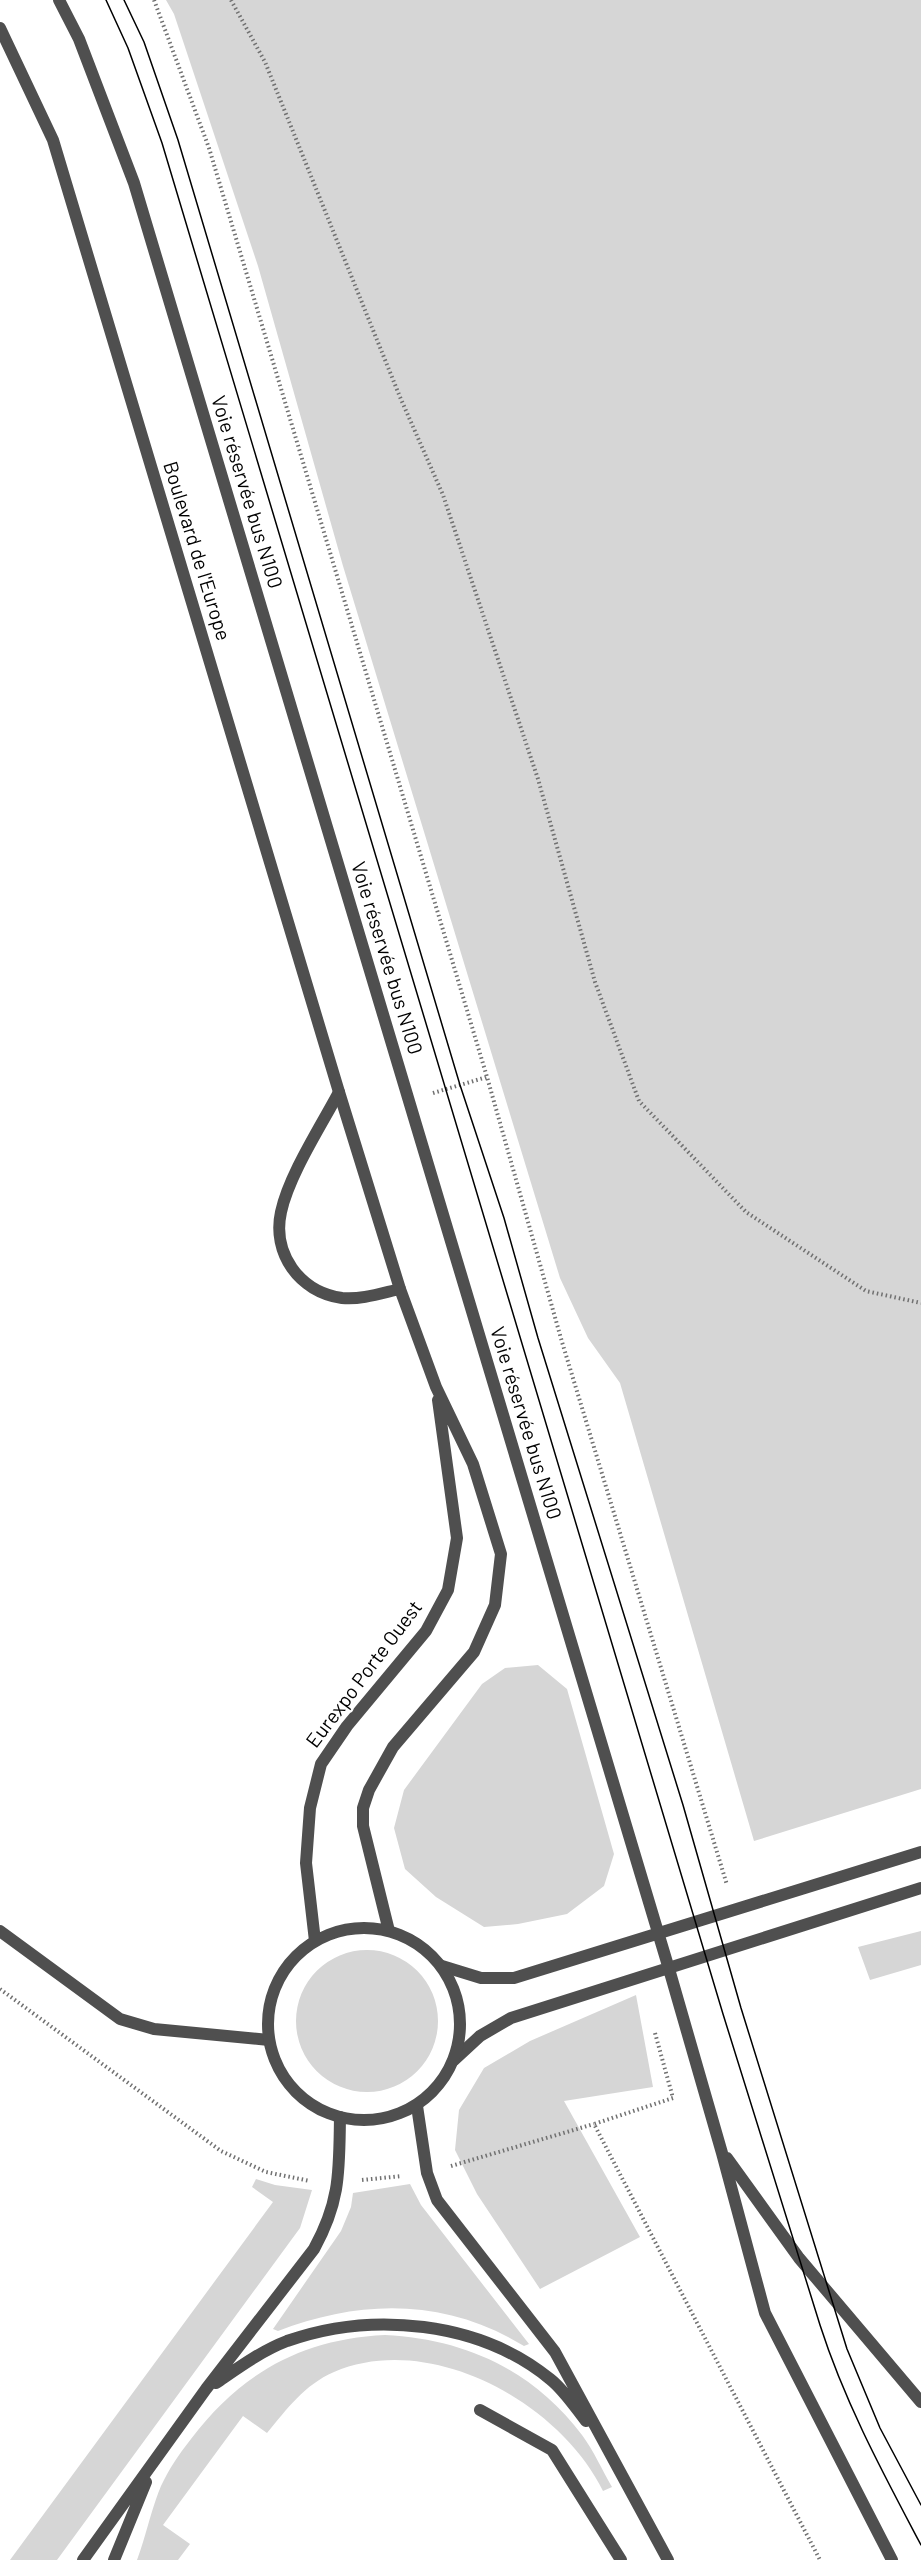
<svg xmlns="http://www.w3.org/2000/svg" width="921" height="2560" font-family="Barlow,sans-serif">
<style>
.green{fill:#d6d6d6}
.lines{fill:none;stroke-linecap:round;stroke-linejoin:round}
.path{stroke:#717171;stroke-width:4;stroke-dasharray:1.5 3;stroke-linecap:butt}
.service{stroke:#4f4f4f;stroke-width:12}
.tertiary{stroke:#4f4f4f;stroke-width:12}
.tram{stroke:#000;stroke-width:1.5}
.labels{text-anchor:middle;stroke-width:4.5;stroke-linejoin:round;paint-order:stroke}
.street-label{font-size:20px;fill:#000;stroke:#fff}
</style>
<rect width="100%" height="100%" fill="#fff"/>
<path class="green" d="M166,0H921V1789L754,1841L620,1383L588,1338L560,1278L343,566L258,266L174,14Z
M538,1665L567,1689L614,1854L604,1886L567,1914L518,1924L484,1927L436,1897L405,1869L394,1828L404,1790L482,1684L505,1668Z
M921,1931V1965L870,1980L858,1947Z
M296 2021a71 71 0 1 1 142 0a71 71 0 1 1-142 0Z
M636,1995L653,2087L564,2101L640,2237L540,2289L477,2194L455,2150L459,2110L484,2068L530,2041Z
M256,2179L275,2185L312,2190L300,2228L57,2560H10L273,2202L252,2187Z
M410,2184L421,2205L529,2344L524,2346C446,2298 361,2299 278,2331L273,2329L341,2231L351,2207L353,2193Z
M385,2335C465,2339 533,2370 582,2435C594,2451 602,2470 612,2487L603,2491C559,2402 430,2331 334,2372C304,2385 287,2409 267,2433L243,2416L163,2525L190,2544L178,2560H137C146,2536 151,2510 161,2486C169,2469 179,2454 191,2439C241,2373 302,2339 385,2335Z"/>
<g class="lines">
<path class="path" d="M154,0L209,148L487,1077L562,1342L727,1885
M231,0L265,62L400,397L443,495L538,779L595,982L639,1101L746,1212L866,1291L921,1303
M433,1093L487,1077
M0,1989L221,2151L266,2172L310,2181
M655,2033L673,2098L594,2124L820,2560
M451,2166L594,2124
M362,2180L402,2176"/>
<path class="service" d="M59,0L79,39L134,183L669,1969L722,2153L765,2313L892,2560
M339,1092C321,1126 289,1175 281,1212C272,1253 299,1292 342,1298C361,1300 382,1293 400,1289
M0,1931L120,2019L154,2029L269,2040
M442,1966L481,1978H514L921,1852
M454,2060L480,2036L511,2018L921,1888
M417,2106L427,2173L437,2200L555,2352L668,2560
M727,2158L799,2258L921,2402
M216,2383C238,2368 261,2351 287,2341C372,2311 479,2321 550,2379C564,2390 575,2407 586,2421
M480,2410L552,2450L621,2560
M83,2560L206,2389L314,2249C341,2200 339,2170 340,2117
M114,2560L146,2482"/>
<path class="tertiary" d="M0,28L53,140L339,1092L400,1289L436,1387L473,1464L501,1554L495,1605L474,1652L393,1747L369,1790L363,1808V1826L389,1931
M268 2024a96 96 0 1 1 192 0a96 96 0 1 1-192 0Z
M315,1941L306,1863L310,1808L321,1764L347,1726L426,1631L448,1590L457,1538L438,1400"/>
<path class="tram" d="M106,0L128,48L162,143L723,2014L820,2325C845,2403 883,2473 921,2545
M124,0L144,42L178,140L460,1085L504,1218L538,1338L683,1805L741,2008L847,2349L880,2428L921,2505"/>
</g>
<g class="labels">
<g class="street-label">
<text transform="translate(247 492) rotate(73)" y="7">Voie réservée bus N100</text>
<text transform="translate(197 551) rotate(73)" y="7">Boulevard de l'Europe</text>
<text transform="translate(387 958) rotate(73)" y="7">Voie réservée bus N100</text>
<text transform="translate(526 1423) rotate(73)" y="7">Voie réservée bus N100</text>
<text transform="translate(364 1674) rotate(-53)" y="7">Eurexpo Porte Ouest</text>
</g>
</g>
</svg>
